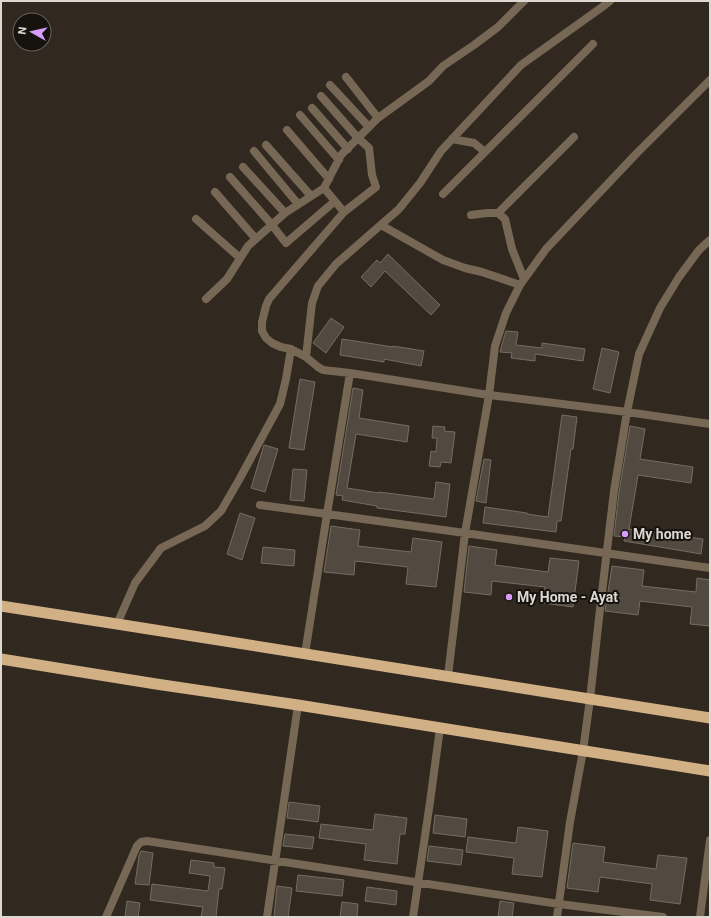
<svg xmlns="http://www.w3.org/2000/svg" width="711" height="918" font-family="Roboto,sans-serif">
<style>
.building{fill:#524a40;stroke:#756d62}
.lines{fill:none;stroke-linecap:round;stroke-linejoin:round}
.minor{stroke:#766855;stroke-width:8}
.trunk{stroke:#d1b086;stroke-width:11}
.poi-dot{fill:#d79bf9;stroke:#16130e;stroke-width:1.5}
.labels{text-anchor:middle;stroke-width:4;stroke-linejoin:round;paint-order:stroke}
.poi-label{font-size:14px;font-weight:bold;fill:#ddd8d2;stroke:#16130e;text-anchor:start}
</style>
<rect width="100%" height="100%" fill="#312920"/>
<path class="building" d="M388,254L440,305L431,315L385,271L371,287L361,277L377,260L380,263Z
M331,318L344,327L326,353L313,343Z
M506,331L518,332L516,345L542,348V343L585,349L583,361L535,354V361L511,358L512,353L500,352L502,344Z
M342,339L393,347V346L424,351L421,366L384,359V362L340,355Z
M602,348L619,352L610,393L593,389Z
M300,379L315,382L304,450L289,448Z
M353,388L363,390L359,418L409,426L407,442L356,434L347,488L379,493V492L434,499L436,482L450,484L446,517L377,508V506L342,500L343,496L336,495Z
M562,415L577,417L573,449H571L561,521H557L556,532L483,523L485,507L527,513V514L548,517Z
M433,426L445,427L444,431L455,432L451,463L441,462L440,467L429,466L431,451L436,452L437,438H432Z
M630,426L645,429L640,459L693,467L691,483L638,475L629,529L703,539L701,554L624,541L625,537L614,536L619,492Z
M264,445L278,449L265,492L251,488Z
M484,459L491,460L486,503L476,501Z
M293,469L307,470L304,501L290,500Z
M240,513L255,518L242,560L227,554Z
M331,526L360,530L358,546L411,552L413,538L442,542L436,587L406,584L408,567L355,561L354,575L324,572Z
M469,546L497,550L495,565L548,572L550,558L579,561L573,607L543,603L545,587L492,581L491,595L464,592Z
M263,547L295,550L294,566L261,563Z
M612,566L644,570L642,586L696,592L697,578L710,580V626L690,624L692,607L640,601L638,615L605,611Z
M289,802L320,806L318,822L287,818Z
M375,814L407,818L405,834H400L397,864L364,860L366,844L319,838L321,824L373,830Z
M435,815L467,819L465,837L433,833Z
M518,827L548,831L542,877L512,874L514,858L466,852L468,837L516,843Z
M285,834L314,837L312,849L283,846Z
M573,843L605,847L603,862L656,869L658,855L687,858L680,904L650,900L652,884L600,877L598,892L567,888Z
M429,846L463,850L461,865L427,861Z
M141,851L153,853L149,885L135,884L139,856Z
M191,860L214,863V867L225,868L222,889H219L216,917H201L203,907L150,900L152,884L208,891L210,876L189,873Z
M298,875L344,880L342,896L296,891Z
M277,886L292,888L288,917H274Z
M367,887L397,891L396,905L365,901Z
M127,901L140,903L138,917H125Z
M500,901L514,903L512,917H498Z
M342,902L358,904L357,917H340Z"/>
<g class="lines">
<path class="minor" d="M346,77L378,118
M710,80L637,153L546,249L520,285L506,313L495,346L489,395L627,412L710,424
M330,85L369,127
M321,96L358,138L369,148L372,175L376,187L344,212L269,299L266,306L262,322V331L266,338L272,343L281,347L291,349L306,357L318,367L323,370L350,373L489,395L465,533L448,676
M312,108L348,149
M300,115L339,160
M287,130L329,179
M452,139L474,143L485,152
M266,145L311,196
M254,151L298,204
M243,167L285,213
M230,177L272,225L286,243L335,201
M324,188L344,212
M215,192L256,239
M443,194L593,44
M498,213L574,137
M471,215L487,213H498L505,219L512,249L524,279
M196,219L240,258
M381,225L443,260L465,268L482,272L520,285
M206,299L227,279L248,246L285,213L324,188L341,155L378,118L429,81L443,66L474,45L498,27L524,1
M306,357L312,303L318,286L336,264L399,209L420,183L441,151L521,65L605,5L610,1
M260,505L327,514L350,373
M117,624L135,583L161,548L205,526L221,511L239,480L280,404L286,379L291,349
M305,654L327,514L465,533L710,568
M106,917L137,846L141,842L147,841L559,904L663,917
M267,917L298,705
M413,917L430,802L440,728
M557,917L570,822L583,751L590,699L599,618L614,491L627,412L639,354L660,308L679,277L699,250L710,240
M700,917L710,840"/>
<path class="trunk" d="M1,606L117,624L710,718
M1,659L156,684L298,705L710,771"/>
</g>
<g class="poi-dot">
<circle cx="625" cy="534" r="4"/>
<circle cx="509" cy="597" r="4"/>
</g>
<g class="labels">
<g class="poi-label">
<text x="633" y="539">My home</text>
<text x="517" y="602">My Home - Ayat</text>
</g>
</g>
<rect width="711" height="918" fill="none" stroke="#ddd8d2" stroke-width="4"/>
<g transform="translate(32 32) rotate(278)"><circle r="19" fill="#16130e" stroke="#66625c"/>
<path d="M0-3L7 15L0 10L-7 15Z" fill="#d79bf9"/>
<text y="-6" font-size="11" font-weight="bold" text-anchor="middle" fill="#ddd8d2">N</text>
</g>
</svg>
